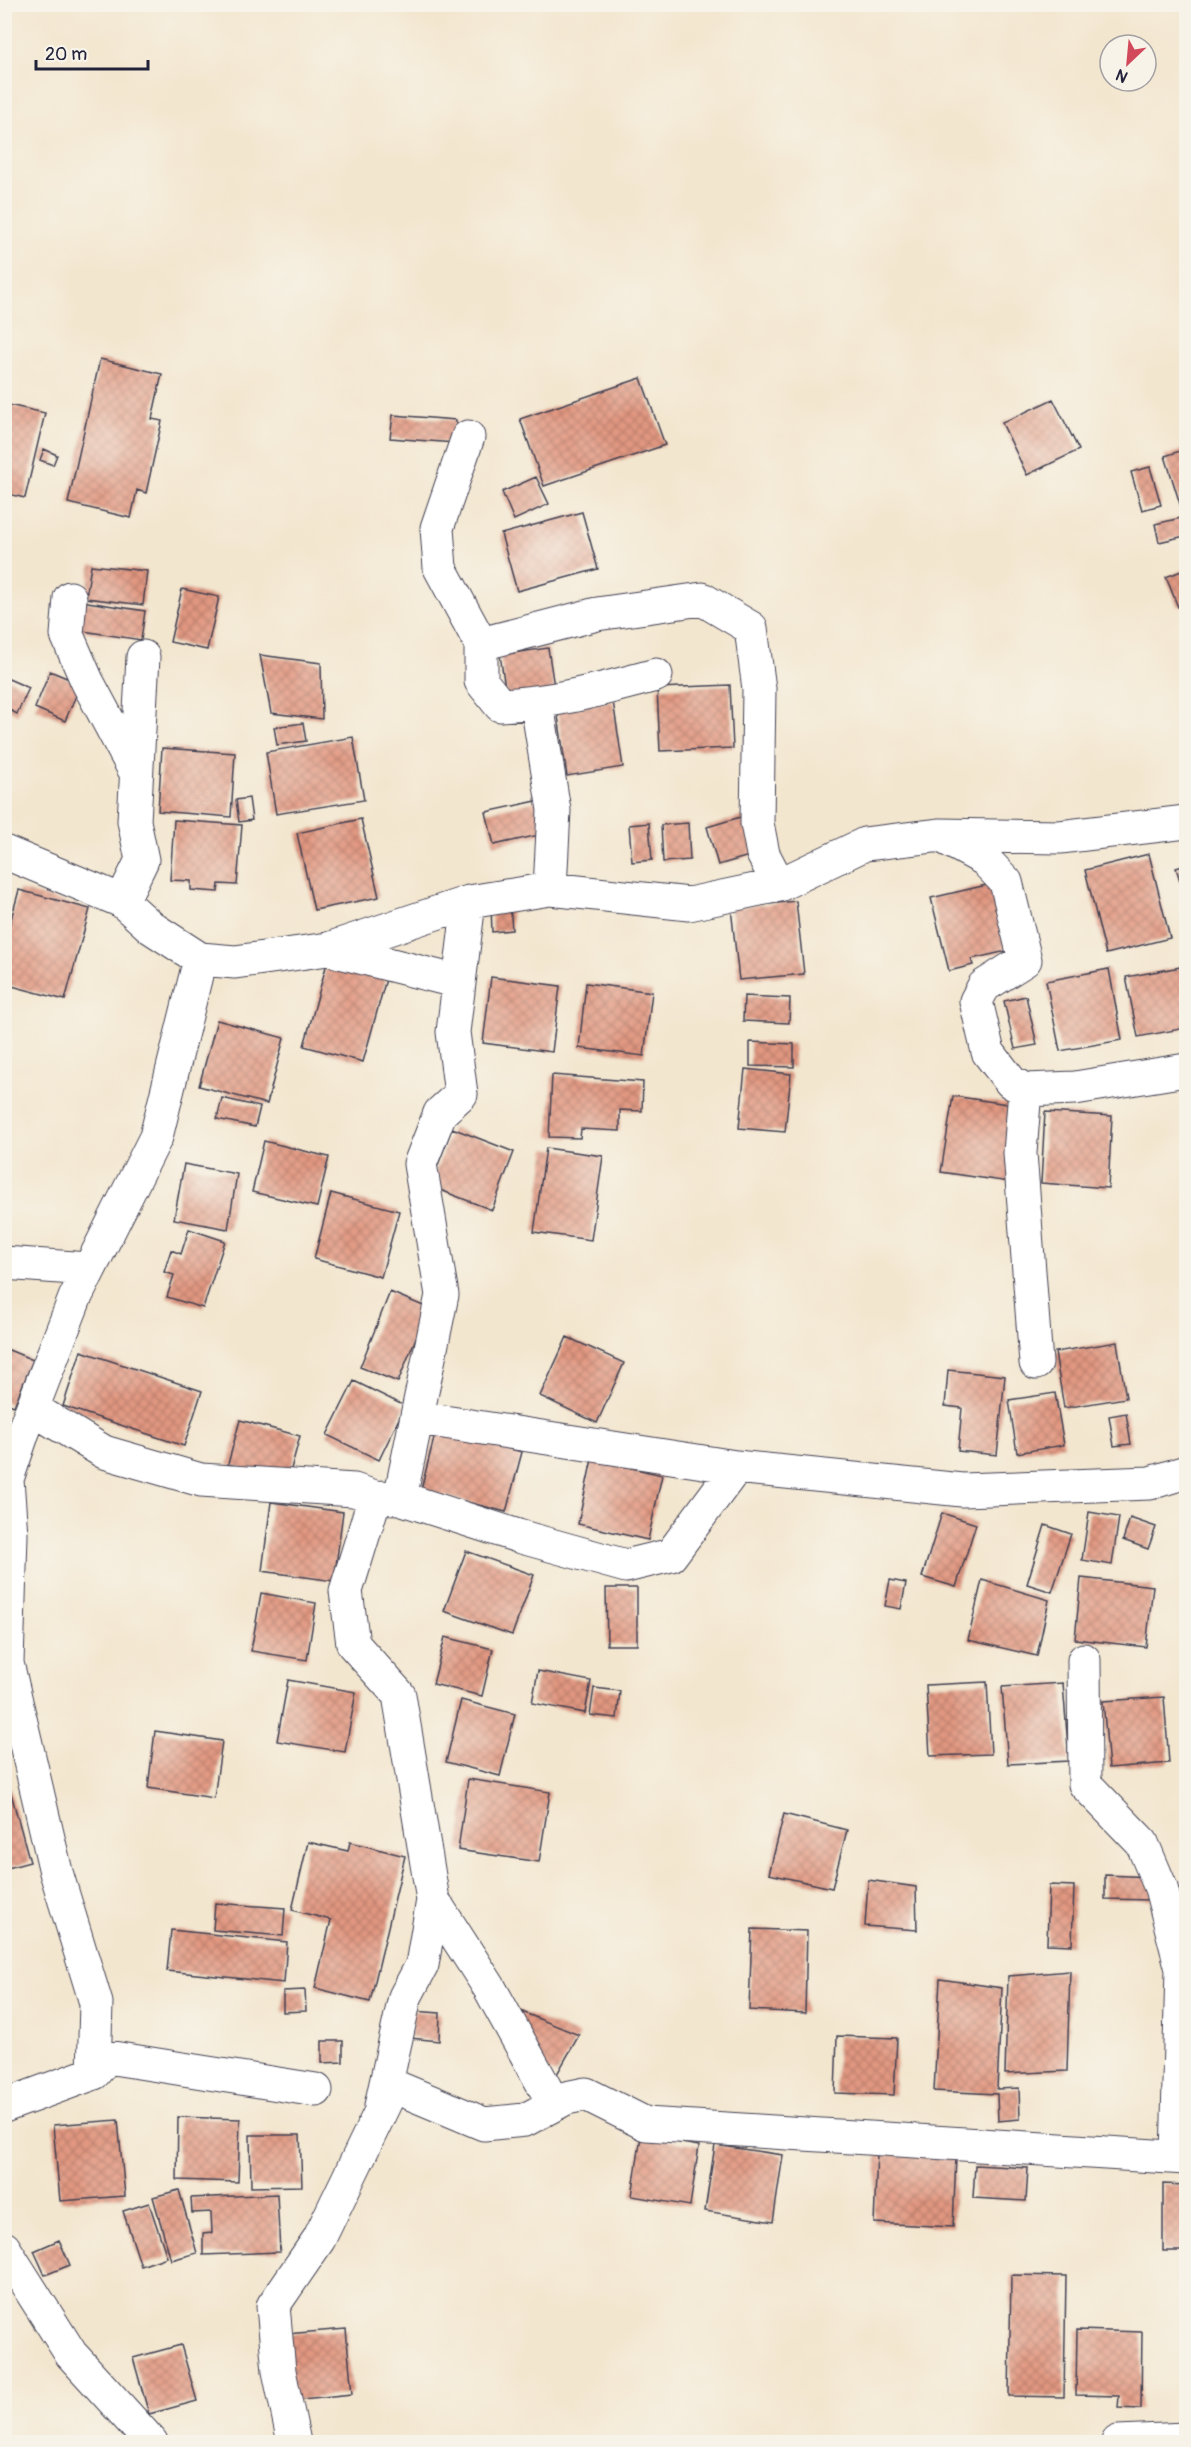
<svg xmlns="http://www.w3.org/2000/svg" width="1191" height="2447" font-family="Pangolin,sans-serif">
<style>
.building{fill:url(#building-cross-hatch)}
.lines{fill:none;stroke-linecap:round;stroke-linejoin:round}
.minor-casing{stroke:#413f51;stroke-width:35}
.minor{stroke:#fff;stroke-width:33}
</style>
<defs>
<pattern id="building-cross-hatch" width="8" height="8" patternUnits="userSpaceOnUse" patternTransform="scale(1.5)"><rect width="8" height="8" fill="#e29881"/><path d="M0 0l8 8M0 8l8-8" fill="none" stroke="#b77c6b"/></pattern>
</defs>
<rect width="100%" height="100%" fill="#f7f3e8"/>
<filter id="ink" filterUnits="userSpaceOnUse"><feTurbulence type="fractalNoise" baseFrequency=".0167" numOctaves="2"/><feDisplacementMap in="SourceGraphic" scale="12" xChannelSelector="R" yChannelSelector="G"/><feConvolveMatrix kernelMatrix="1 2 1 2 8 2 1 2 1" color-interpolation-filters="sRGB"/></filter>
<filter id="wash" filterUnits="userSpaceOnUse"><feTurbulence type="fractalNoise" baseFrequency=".008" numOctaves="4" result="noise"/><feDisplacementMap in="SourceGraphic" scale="24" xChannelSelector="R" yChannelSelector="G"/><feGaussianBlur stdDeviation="1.35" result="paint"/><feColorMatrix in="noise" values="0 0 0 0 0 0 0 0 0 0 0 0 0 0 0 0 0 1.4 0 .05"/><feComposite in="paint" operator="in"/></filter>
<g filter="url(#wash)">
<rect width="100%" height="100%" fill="#f3e6cf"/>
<g id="blocks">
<path class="building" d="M100,359L162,374L152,419L162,421L146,493L137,490L131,518L68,503Z
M641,378L665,445L544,486L520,419Z
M1053,399L1079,450L1027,475L1002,423Z
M4,404L45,413L25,498L4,493Z
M393,415L456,420L455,443L390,438Z
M44,449L57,455L53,465L40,460Z
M1186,449V516L1184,517L1165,456Z
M1150,467L1161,505L1142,510L1131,472Z
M536,477L549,504L514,520L502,492Z
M582,512L598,569L517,591L501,534Z
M1181,518L1185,536L1159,542L1155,524Z
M91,565L147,571L143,605L86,598Z
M1186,569V604L1178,607L1166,577Z
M182,589L219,597L207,650L170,642Z
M81,601L145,611L141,640L77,630Z
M548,648L555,693L507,700L500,655Z
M260,655L321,663L322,719L271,713Z
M50,671L81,684L65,721L35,708Z
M4,677L29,688L17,714L4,707Z
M730,685L733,748L660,751L657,688Z
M613,701L623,767L567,776L557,709Z
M303,723L306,741L277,745L274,727Z
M353,737L364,800L276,814L266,752Z
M162,748L235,753L231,817L158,811Z
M249,798L252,820L239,822L236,800Z
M541,800L548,833L494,845L486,812Z
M744,816L756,854L718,865L707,827Z
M361,819L379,897L314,910L297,833Z
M174,820L242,825L237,885L219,884L218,892L191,890V881L170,880Z
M649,823L652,860L632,862L629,825Z
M688,823L690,860L663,862L661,825Z
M1149,854L1170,938L1106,954L1085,870Z
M1186,865V899L1176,868Z
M991,884L1007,951L971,959L973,965L949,971L931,898Z
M19,890L90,909L65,1000L4,984V945Z
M796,901L804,974L739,980L731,908Z
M510,904L512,930L492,932L491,906Z
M327,963L386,979L363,1062L304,1046Z
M1186,966V1028L1138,1037L1126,977Z
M1109,969L1122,1040L1060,1051L1046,981Z
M491,977L560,986L552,1052L483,1043Z
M586,983L652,992L644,1056L579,1048Z
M744,996L790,998L789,1023L743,1021Z
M1026,996L1037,1045L1015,1049L1004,1001Z
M217,1020L284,1038L267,1104L199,1086Z
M750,1042L794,1044V1067L750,1066Z
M745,1069L791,1074L785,1132L739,1128Z
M552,1075L643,1082L642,1111L620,1110V1131L581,1129L580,1138L549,1137Z
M953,1096L1021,1106L1009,1182L941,1172Z
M222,1098L260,1107L255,1127L217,1119Z
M1045,1112L1112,1116L1108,1188L1041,1183Z
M452,1128L514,1152L492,1210L430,1186Z
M264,1141L329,1157L317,1207L252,1192Z
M546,1148L603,1156L591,1240L534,1232Z
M184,1164L237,1174L228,1229L174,1219Z
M331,1193L399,1211L381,1277L314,1259Z
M189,1229L225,1241L203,1308L167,1297L174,1275L164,1272L171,1250L181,1254Z
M390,1292L428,1308L398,1382L360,1367Z
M567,1337L624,1363L597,1423L540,1396Z
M1117,1342L1126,1398L1064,1408L1055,1352Z
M4,1348L33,1360L14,1406L4,1402Z
M81,1351L202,1391L184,1446L63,1406Z
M948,1370L1005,1376L997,1455L958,1451L962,1408L945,1406Z
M354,1381L405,1406L379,1460L327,1435Z
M1055,1393L1064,1445L1017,1453L1009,1400Z
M1126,1413L1131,1444L1114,1446L1109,1416Z
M240,1420L300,1436L288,1480L228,1464Z
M436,1430L522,1452L506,1512L421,1490Z
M592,1459L662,1475L648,1540L578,1524Z
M271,1502L343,1512L334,1581L262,1571Z
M1089,1512L1119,1517L1112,1565L1082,1560Z
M942,1513L976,1524L956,1587L922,1577Z
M1130,1518L1156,1527L1148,1549L1123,1540Z
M1045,1525L1071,1534L1052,1592L1027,1584Z
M466,1551L534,1575L512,1635L444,1611Z
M1081,1578L1153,1586L1146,1647L1075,1639Z
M890,1580L906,1583L901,1609L885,1606Z
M982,1580L1049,1600L1037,1656L968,1640Z
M606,1588H637V1645H607Z
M261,1593L316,1603L307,1660L251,1651Z
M445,1637L493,1649L482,1696L433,1684Z
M538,1671L591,1681L585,1713L532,1703Z
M288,1680L356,1692L345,1752L277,1741Z
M987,1682L991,1754L930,1756L926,1685Z
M1063,1683L1069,1761L1008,1764L1002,1687Z
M594,1688L620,1691L617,1718L590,1715Z
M1164,1697L1169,1763L1109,1768L1103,1701Z
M461,1700L515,1714L500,1776L446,1762Z
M155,1731L222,1741L214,1798L148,1788Z
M7,1779L30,1862L4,1869V1780Z
M468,1779L550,1792L539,1862L458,1850Z
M784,1814L847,1830L832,1888L769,1874Z
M308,1842L348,1851L350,1842L405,1856L370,2002L315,1988L331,1920L292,1910Z
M1105,1875L1152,1877V1900L1105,1899Z
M868,1880L916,1887L917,1930L865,1926Z
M1049,1885L1074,1886L1072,1945L1047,1944Z
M215,1903L285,1908L283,1936L213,1930Z
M752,1929L807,1931L805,2013L749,2010Z
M171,1930L287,1942L284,1983L167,1971Z
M1070,1971L1067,2071L1005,2074L1008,1976Z
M940,1979L1002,1988L997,2089L1019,2088L1020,2119L998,2121L997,2094L934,2091Z
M305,1990L306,2011L283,2012V1991Z
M515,2009L579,2035L557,2074L511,2061Z
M413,2011L440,2013L439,2041L410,2038Z
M837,2036L897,2038L894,2095L835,2093Z
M322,2041H343V2062L322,2063Z
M178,2117L240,2119L238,2182L177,2180Z
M118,2120L125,2196L60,2201L53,2125Z
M250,2135H300L302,2186L251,2187Z
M641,2136L699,2146L690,2206L632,2196Z
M715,2145L783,2155L773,2222L705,2211Z
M877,2153L956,2157L953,2227L874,2223Z
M975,2165L1028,2168L1026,2201L973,2198Z
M1163,2184L1186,2185V2251H1163Z
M179,2190L197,2253L171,2260L153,2197Z
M277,2194L280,2252L203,2255V2234L212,2233L211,2212L192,2213L191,2198Z
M149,2203L167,2257L141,2266L123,2211Z
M59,2240L70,2265L45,2275L34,2251Z
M1011,2275L1066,2276L1064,2397L1009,2396Z
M346,2329L352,2394L292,2400L286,2334Z
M1077,2330L1142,2332L1141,2409L1118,2408L1119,2396L1076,2395Z
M181,2345L197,2401L149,2414L133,2358Z"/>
</g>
</g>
<g filter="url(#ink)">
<use href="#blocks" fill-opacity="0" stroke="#413f51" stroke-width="1.5"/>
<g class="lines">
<defs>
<path id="minor" d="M468,437L437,528L440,568L481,644V681L500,705C554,703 604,689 656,675
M70,598L67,635L87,681L135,771
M481,644L597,614L702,599L751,628L759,689L757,823L763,854L779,885
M143,657L134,821L142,860L122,901L152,928L200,959L235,962L328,949L469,902L550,889L689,904L779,885L865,844L941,835L1060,837L1186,822
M537,704L554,810L550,889
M945,838L984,859L1006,882L1025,960L984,986L976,1001L988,1052L1011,1082L1025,1090L1020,1153L1036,1363
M4,852L122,901
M328,949L459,982
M1025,1090L1075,1088L1186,1070
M4,1263L88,1269
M33,1409L104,1452L201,1480L354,1490L375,1497L400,1498L518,1536L626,1566L671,1555L736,1467
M418,1418L736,1467L962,1490L1150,1483L1186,1472
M375,1497L346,1591L353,1644L399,1695L433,1900L422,1965L405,1997L381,2106
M400,1498L442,1295L420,1164L440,1113L461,1094L453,1032L469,902
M1084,1660L1085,1784L1142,1843L1161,1888L1182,1969L1177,2157
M433,1900L489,1987L554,2104
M94,2073L107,2057L316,2090
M4,2106L94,2073L96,2003L56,1872L7,1663L11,1535L7,1479L23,1432L75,1298L156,1137L200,959
M4,2248L71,2354L151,2442
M294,2442L279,2371L273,2306L319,2239L393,2086L484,2124L525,2120L566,2098L586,2094L646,2124L1186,2158
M1118,2442L1186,2439"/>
</defs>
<use href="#minor" class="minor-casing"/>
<use href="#minor" class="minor"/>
</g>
</g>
<rect width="1191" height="2447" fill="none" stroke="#f7f3e8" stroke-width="24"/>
<g transform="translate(1128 63) rotate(206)"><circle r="28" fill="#f7f3e8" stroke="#a29fa3" stroke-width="1.5"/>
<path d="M0-4.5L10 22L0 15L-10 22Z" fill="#d1495b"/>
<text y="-9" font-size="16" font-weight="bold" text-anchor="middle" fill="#22223b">N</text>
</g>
<path d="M36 60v9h112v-9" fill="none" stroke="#22223b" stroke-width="3"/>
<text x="45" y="60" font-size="18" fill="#22223b" stroke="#f7f3e8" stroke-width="4.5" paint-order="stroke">20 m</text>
</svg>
